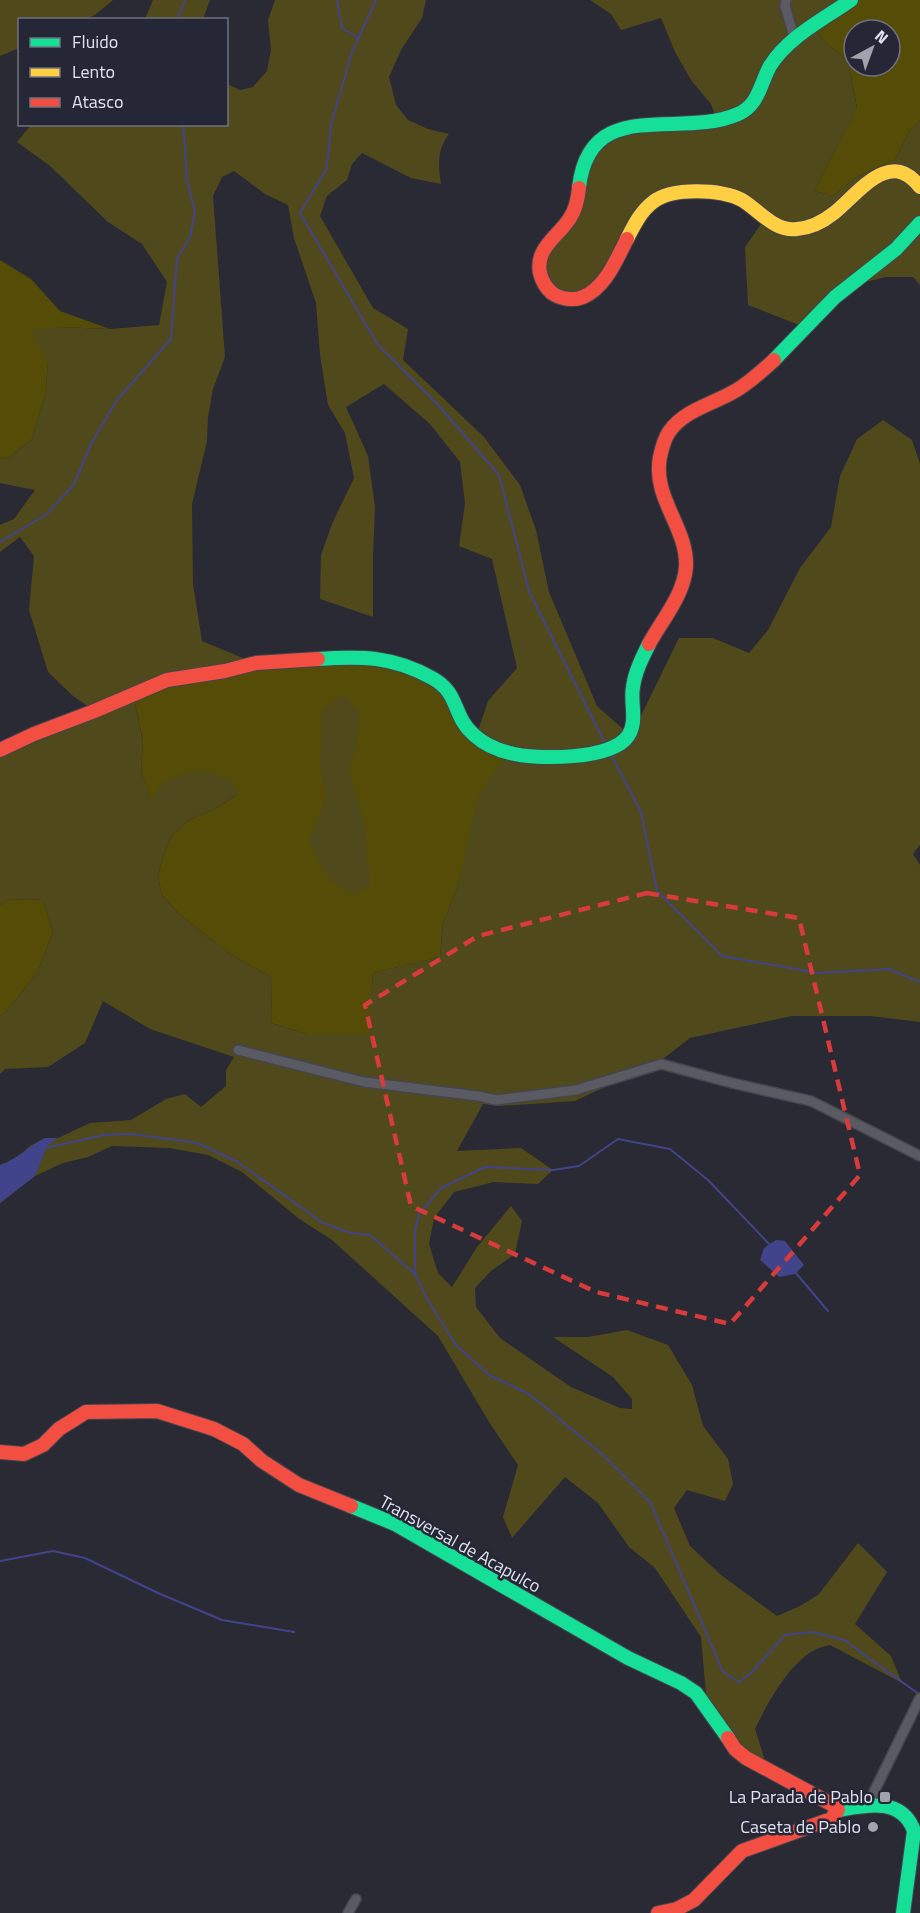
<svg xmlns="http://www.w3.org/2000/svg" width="920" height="1913" font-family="'Titillium Web',sans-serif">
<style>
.green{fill:#544c07;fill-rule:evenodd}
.forest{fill:#50491b;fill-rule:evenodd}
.water{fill:#42448b}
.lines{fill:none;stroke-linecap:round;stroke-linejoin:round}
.stream{stroke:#42448b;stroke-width:2}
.street-casing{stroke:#44454d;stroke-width:12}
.fast-casing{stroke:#44454d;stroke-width:16}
.slow-casing{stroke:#44454d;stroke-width:16}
.jam-casing{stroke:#44454d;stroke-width:16}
.street{stroke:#5a5b62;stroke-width:9}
.fast{stroke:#16e098;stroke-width:14}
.slow{stroke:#ffcf43;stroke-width:14}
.jam{stroke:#f24e42;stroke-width:14}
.marked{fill:none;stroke:#d73b3c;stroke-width:4.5;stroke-dasharray:12 8;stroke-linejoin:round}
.poi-dot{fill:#a0a2ac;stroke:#252737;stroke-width:2}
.labels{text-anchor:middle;stroke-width:5;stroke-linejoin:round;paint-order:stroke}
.street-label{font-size:18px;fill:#e0e2ed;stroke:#252737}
.poi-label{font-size:18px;fill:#e0e2ed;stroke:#252737;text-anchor:end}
</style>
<rect width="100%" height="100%" fill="#292a33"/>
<path class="green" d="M854,0H920V120L909,132L895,160L858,176L833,196L814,191L857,108L848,61L825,42L813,26ZM854,30H890V66H854Z
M0,260L31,279L60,311L110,329L57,327L48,364L45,395L32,439L7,459L0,458Z
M356,656L441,683L459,719L507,753L468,848L457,889L443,923L440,957L373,973L369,1034H306L271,1023L272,978L227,952L180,915L162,895L158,878L162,859L172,835L189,820L215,809L237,795L151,800L141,770L143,741L133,694L172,680Z
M10,899L43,900L53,932L37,974L3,1015H0V905Z"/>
<path class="forest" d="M0,0H113L95,15L85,19L20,20L19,48L0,56Z
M153,0H210L203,19H145Z
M275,0H426L422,18L401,50L389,77L396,105L408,120L428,129L449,134C437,150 438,165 441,184L411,178L362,153L352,164L347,180L327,196L320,216L373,308L408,329L403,360L484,437L520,485L536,530L549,592L597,706L631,736L679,638H713L749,653L768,630L800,568L831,527L840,476L857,439L883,420L912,440L920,464V845L913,854L920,865V1022L870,1016H792L690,1038L660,1061L575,1101L499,1106L483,1104L457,1151L521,1148L553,1170L538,1184L494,1182L454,1192L434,1218L429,1244L438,1273L452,1287L477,1247L511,1206L522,1221L515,1254L491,1271L475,1288L476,1307L500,1338L571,1387L620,1408L632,1409V1399L613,1377L553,1337H588L627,1330L668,1345L692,1385L703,1426L728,1459L733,1484L725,1501L687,1490L674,1508L690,1546L721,1575L777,1616L802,1605L819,1594L858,1543L887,1572L855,1624L891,1656L902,1683L830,1645C825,1646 818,1648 813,1651C788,1665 767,1704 755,1729L767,1767L746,1758L707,1706L701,1637L655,1568L629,1547L598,1503L565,1477L512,1538L503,1517L518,1465L489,1422L438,1336L332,1240L298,1218L242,1172L208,1155L169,1148L112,1146L88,1157L63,1163L35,1176L0,1203V1165L14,1160L30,1146L45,1138H58L90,1123L131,1120L166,1099L185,1094L201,1107L226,1086V1070L234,1057L150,1029L103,1001L85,1043L48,1067L5,1069L0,1074V1015H3L37,974L53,932L43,900L11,899L0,905V752L96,712L73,696L48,672L29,610L34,556L20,537L0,552V525L14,519L35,490L0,483V458L7,459L32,439L45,395L48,364L32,330L57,327L110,329L159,325L167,282L142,244L108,222L50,166L17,142L31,125L226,124L227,84L240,90L253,87L267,71L271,50L268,20ZM234,171L265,194L288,205L294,238L316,303L320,355L328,405L345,433L354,478L332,524L321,555L320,599L373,617V556L375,507L368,456L346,407L384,384L430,424L460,462L465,503L459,546L492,559L517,668L488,701L476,737L507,753L479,796L457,889L443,923L440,957L373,973L368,1034H306L271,1023L272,978L227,952L180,915L162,895L158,878L162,859L172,835L189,820L215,809L237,795L231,780L209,772L185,773L165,782L151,799L141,770L143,742L133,694L257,664L202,641L193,584L192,504L207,441L208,417L213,389L225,357L213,196L222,177Z
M590,0H854L813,26L825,42L848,61L857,109L814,191L833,196L858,176L895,160L909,132L920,120V285L913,277H886L849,286L799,325L748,305L745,247L766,217L722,193L656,202L624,245L580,299L546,285L542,258L565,227L583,170L607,136L717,120L711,104L691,80L675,52L661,18L621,30L611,14Z
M342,694L360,713L357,742L349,770L364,824L370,886L352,893L330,880L309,842L326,797L320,766L322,711Z"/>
<path class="water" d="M45,1138H58L47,1146L35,1176L0,1203V1165C18,1159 27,1147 45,1138Z
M776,1240L785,1241L804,1265L795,1274L779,1277L760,1260L764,1248Z"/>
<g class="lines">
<path class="stream" d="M337,0L342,28L359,38
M376,0L352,52L331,125L327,168L300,213L378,345L439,406L499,475L529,591L606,745
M177,20L185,0
M0,542L47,514L74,484L92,442L117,400L171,339L177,259L190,237L195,212L187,180L183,124
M610,753L641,812L657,891L722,956L818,973L889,969L920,982
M45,1148L104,1135L133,1134L197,1143L238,1162L323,1223L351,1233L370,1235L415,1274L427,1299L456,1345L489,1375L529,1394L603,1455L650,1502L723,1672L739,1682L750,1674L785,1635L812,1632L844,1640L920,1695
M795,1272L828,1311
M415,1273V1231L419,1214L441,1188L485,1167L553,1170L579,1166L618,1139L670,1149L708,1180L771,1246
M0,1561L53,1551L85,1558L158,1593L222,1620L294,1632"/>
<defs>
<path id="street" d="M786,0L785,6L795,40
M238,1050L364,1082L478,1096L496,1100L576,1090L661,1064L732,1083L811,1101L920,1156
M868,1804L920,1698
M348,1913L356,1899"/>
<path id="fast" d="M579,188C589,94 680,140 738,114C759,105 760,84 770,66C788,37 824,19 851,0
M774,360L835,297L896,249L920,223
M318,659C361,656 393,656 432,678C460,693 452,716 474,735C484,744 497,750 510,753C536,760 612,760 628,736C638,722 630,703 633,687C635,672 642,658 649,644
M351,1506L395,1524L628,1658L681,1683L696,1693L728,1738
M838,1810C867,1805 902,1797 914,1831L903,1913"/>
<path id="slow" d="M627,239C634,225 641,211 653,202C672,187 721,189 742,200C760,211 775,232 797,229C811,228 824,221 834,213C858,194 890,147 920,187"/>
<path id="jam" d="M579,188C578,198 576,209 570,218C558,237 535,248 540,273C542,281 546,288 552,293C560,299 574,301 583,297C606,287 616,260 627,239
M649,644C662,620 684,595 686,567C688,528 652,498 660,457C662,448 664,439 669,432C684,410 713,404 735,391C749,383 762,371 774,360
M0,750L34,734L92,712L167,680L225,671L256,663L318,659
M0,1452L24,1454L43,1445L59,1429L86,1412L157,1411L214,1429L243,1444L262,1461L299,1485L351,1506
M728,1738L735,1749L746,1758L835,1806L838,1810
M658,1913L677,1909L694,1900L742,1851L831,1819L838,1810"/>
</defs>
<use href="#street" class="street-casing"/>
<use href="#fast" class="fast-casing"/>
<use href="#slow" class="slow-casing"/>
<use href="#jam" class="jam-casing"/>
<use href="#street" class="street"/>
<use href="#fast" class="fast"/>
<use href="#slow" class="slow"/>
<use href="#jam" class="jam"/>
</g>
<path class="marked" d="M647,893L799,918L860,1175L730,1324L596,1292L411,1206L365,1005L478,936Z"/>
<g class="poi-dot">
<rect x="879" y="1791" width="12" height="12" rx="3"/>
<circle cx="873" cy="1827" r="6"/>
</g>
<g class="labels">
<g class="street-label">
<text transform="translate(460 1544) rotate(29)" y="6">Transversal de Acapulco</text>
</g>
<g class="poi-label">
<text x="873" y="1803">La Parada de Pablo</text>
<text x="861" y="1833">Caseta de Pablo</text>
</g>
</g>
<rect x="18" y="18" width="210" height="108" fill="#252737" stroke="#707280" stroke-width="1.5"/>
<rect x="30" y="38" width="30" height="9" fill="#16e098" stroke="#707280" stroke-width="1.5"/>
<text x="72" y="48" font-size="18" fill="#e0e2ed">Fluido</text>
<rect x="30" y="68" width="30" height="9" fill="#ffcf43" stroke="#707280" stroke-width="1.5"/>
<text x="72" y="78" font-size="18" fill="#e0e2ed">Lento</text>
<rect x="30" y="98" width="30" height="9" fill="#f24e42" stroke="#707280" stroke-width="1.5"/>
<text x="72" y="108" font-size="18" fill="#e0e2ed">Atasco</text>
<g transform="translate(872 48) rotate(41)"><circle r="28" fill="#252737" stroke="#707280" stroke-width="1.5"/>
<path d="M0-4.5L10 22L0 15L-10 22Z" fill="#a0a2ac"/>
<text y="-9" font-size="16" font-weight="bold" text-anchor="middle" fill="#e0e2ed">N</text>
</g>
</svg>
